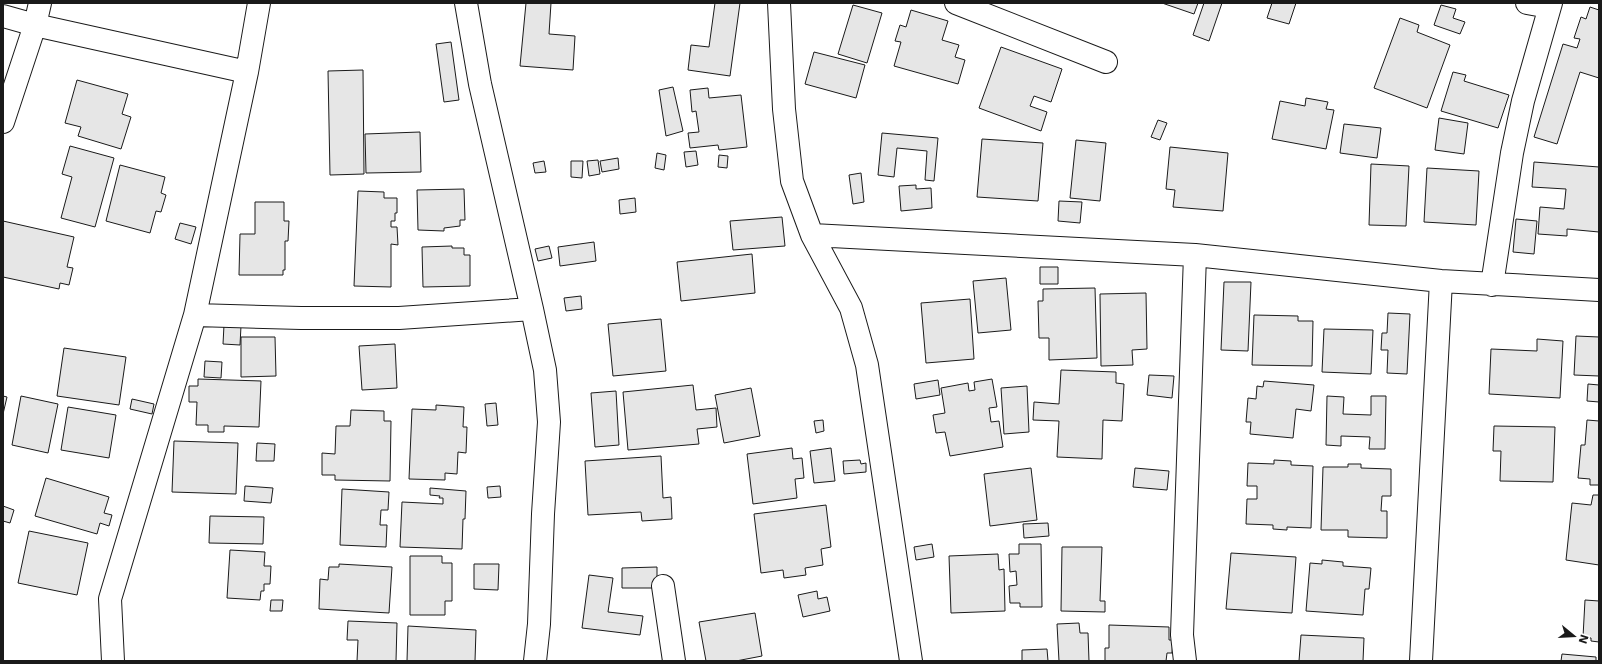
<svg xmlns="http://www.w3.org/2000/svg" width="1602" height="664" font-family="'DejaVu Sans',sans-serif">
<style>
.building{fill:#e6e6e6;stroke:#1a1a1a}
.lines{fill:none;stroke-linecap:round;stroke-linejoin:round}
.minor-casing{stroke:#1a1a1a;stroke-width:24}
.minor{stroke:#fff;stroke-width:22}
</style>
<rect width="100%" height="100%" fill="#fff"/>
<path class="building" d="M526,3H551L549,34L575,36L573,70L520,66Z
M715,3H740L730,76L688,70L691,45L709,47Z
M1162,3H1198L1194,14Z
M1204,3H1222L1209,41L1193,35Z
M1272,3H1296L1289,24L1267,18Z
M853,5L882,13L867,63L838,54Z
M1441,5L1456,9L1453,18L1465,22L1460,34L1434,25Z
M1590,7L1599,10V78L1580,72L1557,144L1534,137L1563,44L1577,48L1580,39L1574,38L1581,17L1586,19Z
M911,10L948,21L942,40L959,45L955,57L965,60L958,84L894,66L901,42L895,41L900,25L906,27Z
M1400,18L1419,25L1417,32L1450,45L1427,108L1374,88Z
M451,42L459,100L444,102L436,44Z
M1001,47L1062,69L1051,102L1034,96L1030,106L1047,112L1041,131L979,108Z
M814,52L865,65L856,98L805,84Z
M363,70L364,174L330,175L328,71Z
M1453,72L1466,75L1464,81L1509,95L1498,128L1441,111Z
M77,80L128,94L122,114L131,117L121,149L78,136L81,127L65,123Z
M673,87L683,131L666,136L659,90Z
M708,88L709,98L741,95L747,147L719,150L718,145L690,148L688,133L699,132L696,111L692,112L690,90Z
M1306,98L1328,102L1326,109L1334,110L1326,149L1272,139L1280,101L1305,106Z
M1439,118L1468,123L1464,154L1435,150Z
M1158,120L1167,123L1160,140L1151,137Z
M1344,124L1381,128L1377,158L1340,153Z
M420,132L421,172L366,173L365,134Z
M882,133L938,138L934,181L925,180L927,151L897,148L894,177L878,175Z
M982,139L1043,143L1038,201L977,197Z
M1076,140L1106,143L1100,201L1070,198Z
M70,146L114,158L95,227L61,218L72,177L62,174Z
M1170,147L1228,153L1223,211L1173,207L1175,190L1166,189Z
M696,151L698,165L686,167L684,152Z
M657,153L666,155L664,170L655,168Z
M719,155L728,156L727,168L718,167Z
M618,158L619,169L602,172L600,161Z
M598,160L600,174L589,176L587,161Z
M544,161L546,172L535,173L533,163Z
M571,161H583L582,178L571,177Z
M1534,162L1599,167V232L1567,229V236L1538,234L1540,207L1564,209L1566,189L1532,187Z
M1371,164L1409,166L1406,226L1369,225Z
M120,165L165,177L161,193L166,195L161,212L156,211L150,233L106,221Z
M1427,168L1479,171L1476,225L1424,222Z
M861,173L864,202L853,204L849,175Z
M916,185V189L931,188L932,208L901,211L899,186Z
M464,189L465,220H460V226L444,228V231L418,230L417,190Z
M358,191L384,192V198H397V213H395V221H391V227H397L398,245L391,244V287L354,286Z
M635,198L636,212L620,214L619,200Z
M1059,201L1082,202L1080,223L1058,221Z
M255,202H284V221H289L288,241H285V270H283V275H239L240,234H255Z
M782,217L785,246L733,250L730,221Z
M1516,219L1537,221L1534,254L1513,252Z
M3,221L74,237L67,267L73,268L69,285L60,283L59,289L3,277Z
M180,223L196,227L191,244L175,239Z
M594,242L596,261L560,266L558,247Z
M452,246V248H464V255H470V286L423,287L422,247Z
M549,246L552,258L538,261L535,249Z
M752,254L755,293L681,301L677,262Z
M1040,267H1058V284H1040Z
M1006,278L1011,330L978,333L973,281Z
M1224,282H1251L1248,351L1221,350Z
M1095,288L1097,358L1049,360V338H1039L1038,301H1043V289Z
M1146,293L1147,349L1132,350L1133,365L1101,366L1100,294Z
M581,296L582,309L566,311L564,298Z
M970,299L974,359L926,363L921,303Z
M1388,313L1410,314L1407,374L1387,373L1388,350H1381L1382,333H1387Z
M1254,315L1298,316V321H1313L1312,366L1252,365Z
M661,319L666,371L613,376L608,324Z
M224,325L241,326L240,345L223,344Z
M1324,329L1373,330L1371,374L1322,372Z
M1576,336L1599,337V376L1574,375Z
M241,337H275L276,376L241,377Z
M1537,339L1563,341L1560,398L1489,394L1491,349L1537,351Z
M395,344L397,388L362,390L359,346Z
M64,348L126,357L119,405L57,396Z
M205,361L222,362L221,378L204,377Z
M1061,370L1116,372V383L1124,384L1122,421L1103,420L1102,459L1057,457L1059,421L1033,420L1034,402L1059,404Z
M1149,375L1174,376L1172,398L1147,395Z
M198,379L261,381L259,427L224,426V432H208V425H196L197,402H189V386H198Z
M992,379L997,407L989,408L991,422L999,421L1003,447L950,456L945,432L936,433L933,415L945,413L941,388L968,383L969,391L975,390L974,382Z
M938,380L940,395L916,399L914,384Z
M1264,381L1314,385L1311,411L1296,409L1293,438L1250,434L1251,422H1246L1248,398L1256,399L1257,386L1263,387Z
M1588,384L1599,385V402L1587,401Z
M693,385L696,410L716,408L717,427L697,429L699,444L628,450L623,392Z
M1027,386L1029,432L1004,434L1001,388Z
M751,388L760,436L724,443L715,395Z
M616,391L619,445L595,447L591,393Z
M3,396L7,397L3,414Z
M21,396L58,404L48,453L12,445Z
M1327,396L1344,397L1343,414L1371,415V396H1386L1385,449H1369L1370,437L1341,436V446L1326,445Z
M132,399L154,404L152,414L130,409Z
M496,403L498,425L487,426L485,404Z
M436,405L464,407L463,427H467L466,453L458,452L457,474L445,473V480L409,479L412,409L436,410Z
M68,407L116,415L109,458L61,450Z
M351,410L384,411V421H391L390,481L335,480V475H322V453L335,454L336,426H350Z
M823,420L824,431L816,433L814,421Z
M1587,420L1599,421V485H1590V479L1578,478L1581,445H1585Z
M1494,426L1555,427L1553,482L1500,481L1501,451H1493Z
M174,441L238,443L236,494L172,492Z
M257,443L275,444L274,461H256Z
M792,448L793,459L802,458L804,478L795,479L797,498L753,504L747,454Z
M831,448L835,481L814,483L810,451Z
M661,456L663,498L671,497L672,519L642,521L641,512L588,515L585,461Z
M860,460L861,464L866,463V472L844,474L843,461Z
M1274,460L1291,461V465L1313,466L1311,528L1287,527V530L1273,529V525L1246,524L1247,499H1257V486H1247L1248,463L1274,464Z
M1348,464H1361V468L1391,469V496H1382L1381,511H1387V538L1348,537V530H1321L1323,467H1348Z
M1031,468L1037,520L990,526L984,474Z
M1135,468L1169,471L1167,490L1133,487Z
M46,478L109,497L104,513L112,515L109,526L100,523L97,534L35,516Z
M245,486L273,488L271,503L244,501Z
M500,486L501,497L488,498L487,487Z
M430,488L466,491L465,519H463L462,549L400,547L402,502L443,504V498H439L440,496L430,495Z
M342,489L389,492L388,510H381L380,525H387L386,547L340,545Z
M1593,495H1599V565L1566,560L1572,503L1591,505Z
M826,505L831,547L821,549L823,565L805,568L806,575L784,578L783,570L761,573L754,514Z
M3,506L14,510L10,523L3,521Z
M210,516L264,517L263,544L209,543Z
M1048,523L1049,536L1024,538L1023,524Z
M29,531L88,543L77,595L18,583Z
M932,544L934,557L916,560L914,547Z
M1019,544H1041L1042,607H1020V603H1010L1009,586L1017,585L1016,571L1010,572L1009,554H1019Z
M1062,547H1102L1100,601H1105V612L1061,611Z
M230,550L265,552L264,566H271L270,584H264V591H261L260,600L227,598Z
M1231,553L1296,557L1292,613L1226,609Z
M998,554L999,570L1004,569L1005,611L951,613L949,556Z
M410,556H442V563H452V601H445V615H410Z
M1322,560L1343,562V566L1371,568L1369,589H1365L1363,615L1306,611L1310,563L1322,564Z
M339,564L392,567L389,613L319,609L320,579L328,580L329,567H339Z
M474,564H499L498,590L474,589Z
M657,567V588H622V568Z
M589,575L613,578L608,612L643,616L640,635L582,628Z
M817,591L818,599L827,597L830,611L803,617L798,595Z
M271,600H283L282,611H270Z
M1585,600L1599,601V642L1591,641V638L1583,637Z
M755,613L762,656L736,661H706L699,622Z
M348,621L397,623L396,661H357L358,640H347Z
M1079,623L1080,633H1088L1089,661H1059L1057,624Z
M1109,625L1169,627V640H1173L1172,653H1167L1166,661H1105V648H1109Z
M408,626L476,630L475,661H407Z
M1301,635L1364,638L1363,661H1299Z
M1047,649L1048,661H1022V650Z
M1562,654L1596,657V661H1561Z"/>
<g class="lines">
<defs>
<path id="minor" d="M466,3L480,84L532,309L545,370L549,422L543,514L539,624L535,661
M779,3L784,109L792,181L812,235L851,308L867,365L911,661
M956,3L1106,62
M1527,3L1549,7
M3,16L35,25L247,72
M3,122L35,25L40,3
M812,235L1195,255L1441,281L1599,290
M1492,285L1512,153L1523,101L1551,3
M195,315L301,318H399L532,309
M663,586L674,661
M113,661L110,599L195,315L247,72L259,3
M1185,661L1182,635L1195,255
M1421,661L1441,281"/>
</defs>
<use href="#minor" class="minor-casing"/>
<use href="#minor" class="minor"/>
</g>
<rect width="1602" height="664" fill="none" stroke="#1a1a1a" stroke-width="8"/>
<g transform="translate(1574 636) rotate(108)" stroke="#ffffff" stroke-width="3" paint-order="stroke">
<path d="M0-3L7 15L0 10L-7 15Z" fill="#1a1a1a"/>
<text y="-6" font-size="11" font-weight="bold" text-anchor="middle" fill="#1a1a1a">N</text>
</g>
</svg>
